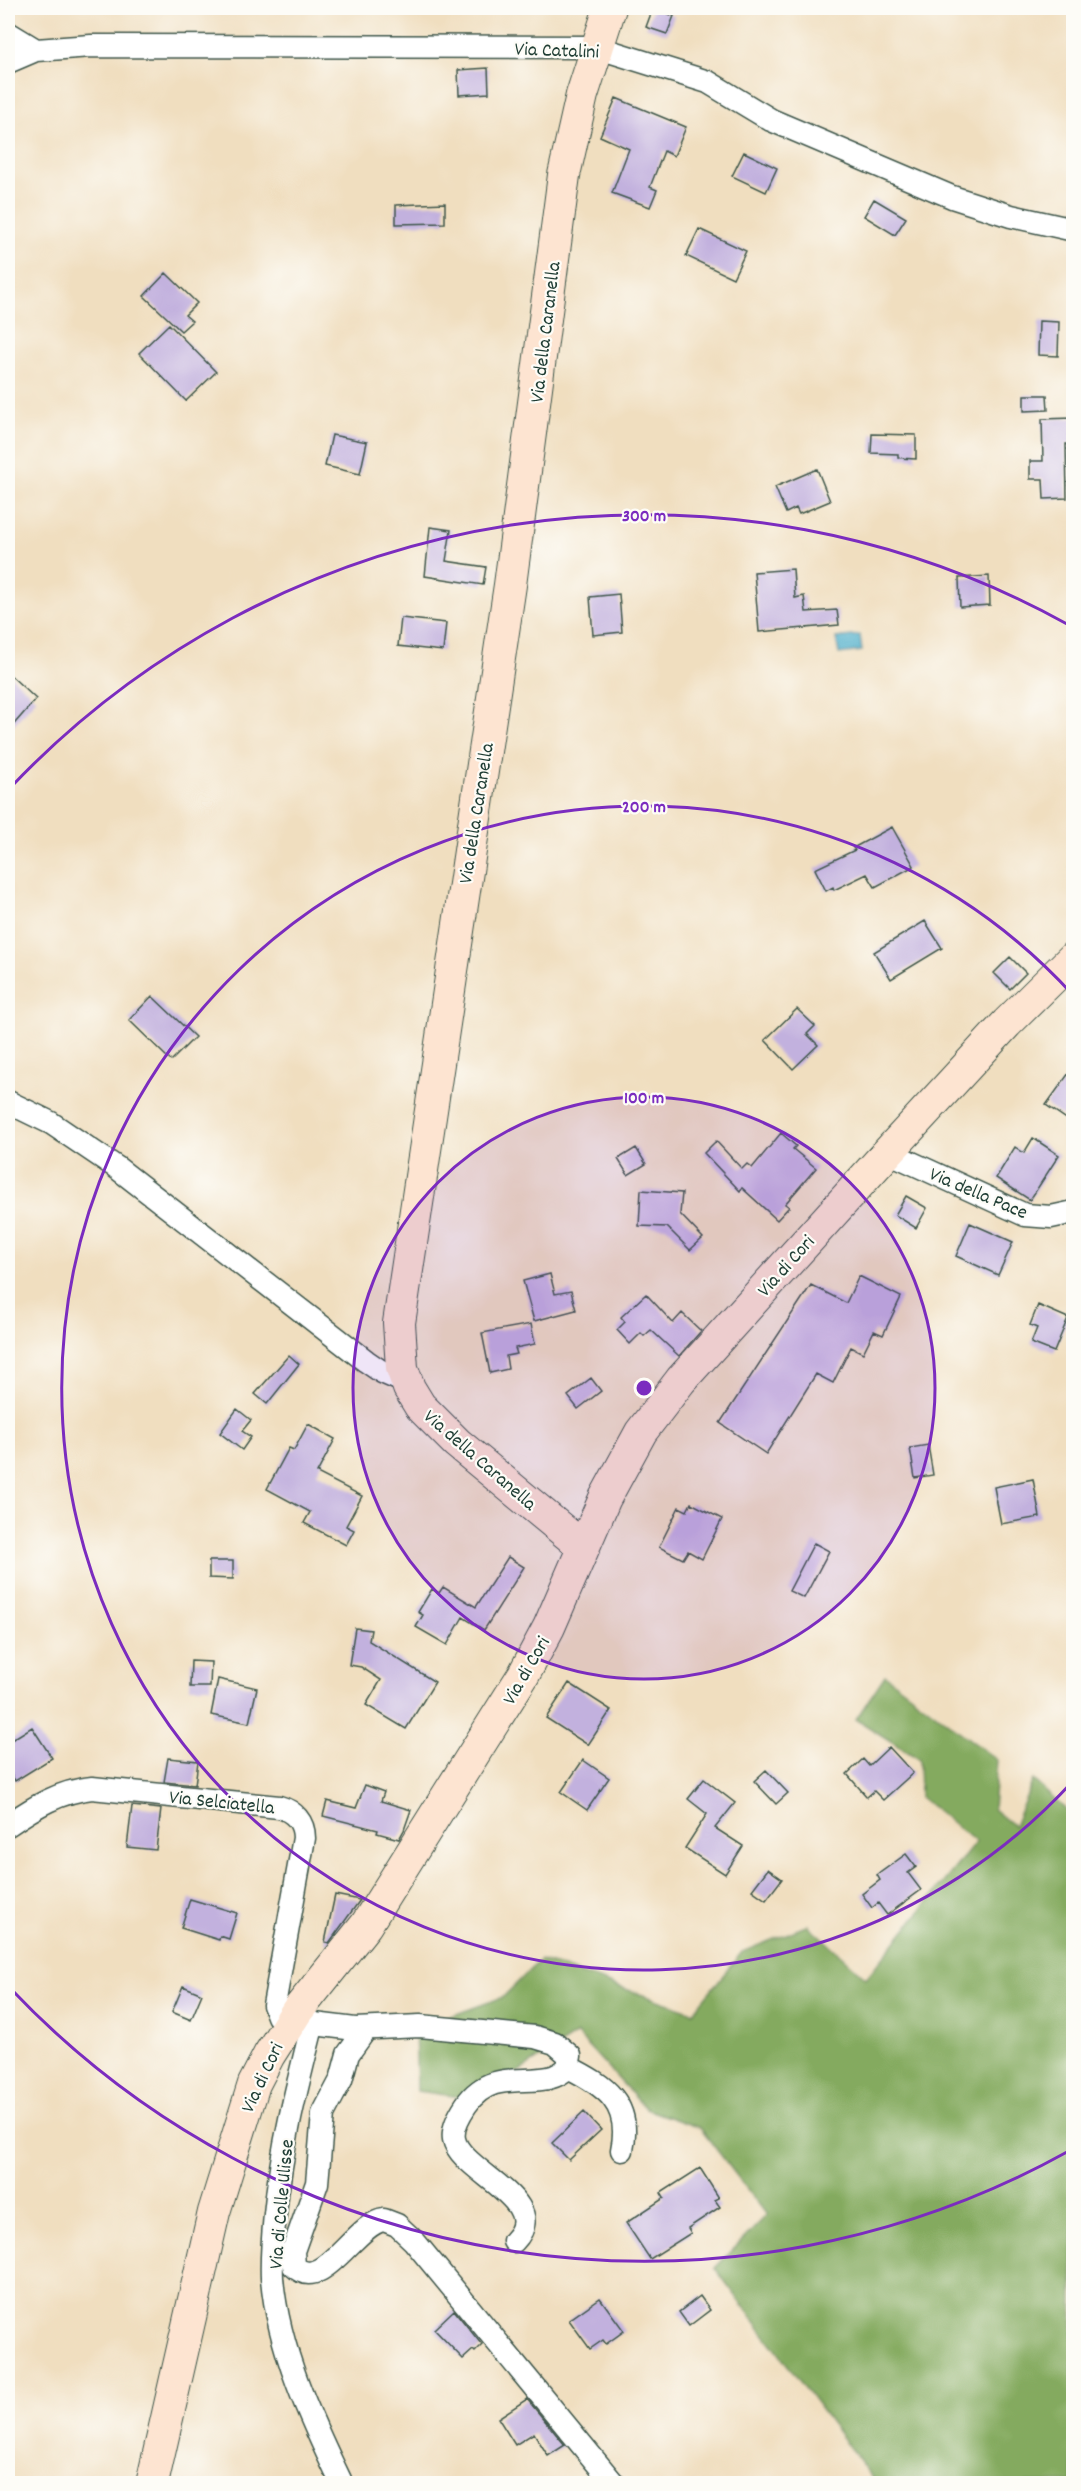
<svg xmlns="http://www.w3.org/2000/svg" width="1081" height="2491" font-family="Dekko,sans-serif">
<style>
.forest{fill:#84aa5f;stroke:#52744a;stroke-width:1.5}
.water{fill:#4aacc9;stroke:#34747e;stroke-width:1.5}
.building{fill:#c2b1de}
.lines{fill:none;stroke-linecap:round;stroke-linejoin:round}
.minor-casing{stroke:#3e5549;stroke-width:25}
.secondary-casing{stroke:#3e5549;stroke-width:34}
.minor{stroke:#fff;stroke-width:22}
.secondary{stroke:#fde4d1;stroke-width:32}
.ring{fill:none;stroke:#7b2cbf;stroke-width:3}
.labels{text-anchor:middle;stroke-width:4.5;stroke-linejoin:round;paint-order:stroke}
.street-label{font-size:20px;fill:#1f3d34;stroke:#fdfcf7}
.centre{fill:#7b2cbf;stroke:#fdfcf7;stroke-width:3}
.ring-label{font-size:18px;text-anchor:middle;font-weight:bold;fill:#7b2cbf;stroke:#fdfcf7;stroke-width:4.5;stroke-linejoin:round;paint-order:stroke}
</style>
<rect width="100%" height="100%" fill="#fdfcf7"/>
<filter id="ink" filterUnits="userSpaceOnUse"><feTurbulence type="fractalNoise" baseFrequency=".0167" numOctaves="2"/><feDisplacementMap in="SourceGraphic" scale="12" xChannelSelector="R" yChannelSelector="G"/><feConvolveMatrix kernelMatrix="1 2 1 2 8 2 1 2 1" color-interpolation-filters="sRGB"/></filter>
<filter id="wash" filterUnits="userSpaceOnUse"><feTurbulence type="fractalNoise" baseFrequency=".008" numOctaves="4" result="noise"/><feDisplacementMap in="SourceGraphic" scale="24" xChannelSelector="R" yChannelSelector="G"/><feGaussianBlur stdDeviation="1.35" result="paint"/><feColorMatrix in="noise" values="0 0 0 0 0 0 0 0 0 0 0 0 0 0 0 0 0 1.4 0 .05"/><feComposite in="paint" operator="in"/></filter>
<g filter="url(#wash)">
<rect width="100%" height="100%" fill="#f0debf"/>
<path class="forest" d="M885,1675L997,1760L993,1809L1014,1826L1033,1780L1073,1816V2483H876L715,2268L767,2215L700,2128L646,2109L577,2034L476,2099L417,2091L415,2029L503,1997L540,1960L693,2012L742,1952L808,1925L866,1978L976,1842L920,1797L919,1759L856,1719Z"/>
<path class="water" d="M860,635L862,651L839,654L836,638Z"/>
<g id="blocks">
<path class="building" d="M653,8L674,16L667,34L646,27Z
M488,68L489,93L459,95L458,70Z
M616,98L686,127L674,156L664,151L650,187L657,190L650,207L612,193L629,149L600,136Z
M744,152L777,168L766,192L732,176Z
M874,199L906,218L895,235L864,216Z
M445,203V223L396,224V205Z
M699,229L746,251L733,278L686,256Z
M166,273L197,303L185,315L192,321L181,331L144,296Z
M1039,321L1059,322L1058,356L1038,355Z
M169,324L216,372L186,401L139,353Z
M1024,395H1047L1048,410L1024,411Z
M1073,418V444H1066L1067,498L1044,499L1043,479H1030V461H1043L1042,419Z
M872,434L916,435V459L898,458V454L871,453Z
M332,435L367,442L360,474L325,466Z
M817,469L830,501L799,514L796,508L786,513L775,487Z
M430,527L451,530L446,561L486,567L483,585L425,576Z
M793,569L795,598L804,596L806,612L837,610L839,625L759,632L754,572Z
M989,576L990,605L960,607L959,578Z
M619,594L622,632L593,635L590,597Z
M401,618L446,623L443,651L398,646Z
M8,673L36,699L8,731Z
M892,827L914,866L875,887L867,874L834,890L833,887L826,891L815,869L855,850L853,848Z
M925,921L942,948L891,979L874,952Z
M1010,957L1026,973L1010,989L994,973Z
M152,996L195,1037L171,1061L129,1020Z
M797,1009L815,1026L807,1034L818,1045L793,1069L765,1040Z
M1074,1066V1124L1046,1105Z
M781,1133L796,1146L793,1149L816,1168L785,1204L789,1207L777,1220L742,1188L740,1191L704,1153L716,1141L742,1169L747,1164L752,1168Z
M1033,1138L1059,1155L1030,1200L996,1178L1015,1147L1024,1153Z
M636,1148L646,1164L628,1175L618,1159Z
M641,1190L682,1193L680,1214L703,1238L690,1250L667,1227L639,1226Z
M906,1196L927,1208L916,1228L895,1215Z
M970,1223L1013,1242L998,1275L956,1256Z
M550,1274L555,1294L571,1291L576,1310L534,1321L523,1281Z
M859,1276L901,1297L883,1335L874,1331L863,1353L851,1347L833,1383L816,1374L766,1454L720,1423L811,1285L846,1303Z
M646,1294L673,1323L682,1313L701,1331L679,1356L651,1330L644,1336L641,1333L630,1344L617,1330L625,1322L621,1317Z
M1038,1305L1068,1318L1054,1352L1031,1343L1037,1328L1030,1325Z
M531,1324L535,1344L515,1348L517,1354L506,1356L508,1369L490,1373L482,1333Z
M289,1355L299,1364L267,1404L255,1394Z
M591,1378L601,1391L578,1409L568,1396Z
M237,1409L251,1420L242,1431L251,1437L242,1450L220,1433Z
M308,1424L335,1439L317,1473L362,1496L346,1526L354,1530L346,1545L304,1523L310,1512L267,1489L289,1448L294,1450Z
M928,1445L933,1475L915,1478L910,1448Z
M1033,1479L1040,1517L1001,1524L994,1487Z
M691,1503L722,1519L702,1559L688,1551L683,1559L659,1547L679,1507L687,1511Z
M814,1543L829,1551L804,1598L789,1591Z
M508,1557L524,1567L484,1630L463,1617L447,1645L416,1627L423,1615L418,1612L432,1589L439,1593L443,1587L476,1607Z
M209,1561H233V1579L209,1578Z
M355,1628L371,1630L369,1641L435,1682L406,1729L366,1705L381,1680L361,1667L349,1665Z
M191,1661L211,1662L210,1687H190Z
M218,1679L257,1688L249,1723L211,1715Z
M569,1683L611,1710L588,1745L546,1718Z
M32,1727L52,1758L15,1781L8,1769V1742Z
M889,1747L913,1773L883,1800L874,1791L867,1797L847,1774L863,1759L869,1766Z
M168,1758L198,1761L195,1785L164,1782Z
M583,1760L609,1778L587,1810L561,1792Z
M766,1770L788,1793L776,1804L754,1781Z
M704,1779L735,1803L715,1828L743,1846L725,1874L685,1848L707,1814L688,1799Z
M365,1785L384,1792L381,1801L411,1810L404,1830L399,1839L377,1833L378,1830L323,1816L327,1801L356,1808Z
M132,1806L161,1809L156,1850L127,1847Z
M906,1854L916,1867L908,1873L921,1890L887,1915L878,1903L872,1908L862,1894L880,1880L877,1875Z
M768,1869L782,1879L766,1900L752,1890Z
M335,1895L360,1900L329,1943L325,1942Z
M190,1899L237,1913L229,1939L220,1936L219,1940L181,1928Z
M183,1986L202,1994L191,2020L172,2012Z
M584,2112L601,2130L569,2160L552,2143Z
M700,2168L719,2198L715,2200L720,2207L688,2228L691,2233L650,2259L626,2223L664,2198L661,2193Z
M700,2296L710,2310L689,2326L679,2312Z
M600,2298L624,2331L606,2344L603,2340L590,2349L569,2320Z
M454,2310L482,2345L475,2352L473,2350L463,2359L434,2329Z
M527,2399L565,2445L548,2456L534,2433L515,2445L498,2418Z"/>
</g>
</g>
<g filter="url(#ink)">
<use href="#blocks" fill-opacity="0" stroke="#3e5549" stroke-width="1.5"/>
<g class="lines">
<defs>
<path id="minor" d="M8,33L36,50
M8,62L36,50L91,46L596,47L708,82L771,120L952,197L1011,216L1074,230
M8,1102L51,1123L116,1167L366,1361L382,1372L407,1383
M888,1152L1025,1215L1051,1217L1074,1212
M8,1825C34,1807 60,1791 92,1788L279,1807C294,1811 304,1822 304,1838L274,2005L278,2016L290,2021L355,2029L420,2026L535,2037L555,2043L570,2056L568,2067C543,2095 496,2061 466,2105C460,2114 452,2128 454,2139C460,2172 553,2201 514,2241
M313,2023C297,2086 281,2149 275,2214C273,2235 271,2257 272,2278C278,2349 311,2420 342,2484
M366,2029L348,2054L341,2080L323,2114L317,2183L293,2251L294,2266C323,2295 355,2223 384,2220L397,2225L414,2241L614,2484
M568,2067C606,2086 632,2104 622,2150"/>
<path id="secondary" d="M583,1547L457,1443L420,1406L409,1388L402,1368L399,1323L510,585L564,175L582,95L610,8
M152,2484L214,2212L254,2084L269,2055L297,2011L366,1925L524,1674L549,1627L605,1498L641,1432L681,1380L888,1152L1007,1023L1074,957"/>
</defs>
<use href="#minor" class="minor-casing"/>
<use href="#secondary" class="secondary-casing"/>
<use href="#minor" class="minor"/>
<use href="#secondary" class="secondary"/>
</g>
</g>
<circle cx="644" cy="1388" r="291" fill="#7b2cbf" fill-opacity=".12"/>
<g class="ring">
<circle cx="644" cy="1388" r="291"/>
<path d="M1073 1781A582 582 0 1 1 1073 995"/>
<path d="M1067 2152A873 873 0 0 1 11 1989M11 787A873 873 0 0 1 1067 624"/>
</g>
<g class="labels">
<g class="street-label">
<text transform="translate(557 49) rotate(2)" y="7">Via Catalini</text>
<text transform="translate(544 332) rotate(-83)" y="7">Via della Caranella</text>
<text transform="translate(475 813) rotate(-81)" y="7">Via della Caranella</text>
<text transform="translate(979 1192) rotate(23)" y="7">Via della Pace</text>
<text transform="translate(785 1265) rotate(-48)" y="7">Via di Cori</text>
<text transform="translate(481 1459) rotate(41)" y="7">Via della Caranella</text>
<text transform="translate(525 1670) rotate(-60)" y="7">Via di Cori</text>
<text transform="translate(222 1801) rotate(6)" y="7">Via Selciatella</text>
<text transform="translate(261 2077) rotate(-65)" y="7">Via di Cori</text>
<text transform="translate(280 2204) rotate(-85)" y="7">Via di Colle Ulisse</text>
</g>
</g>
<circle cx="644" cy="1388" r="9" class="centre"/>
<g class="ring-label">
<text x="644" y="521">300 m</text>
<text x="644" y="812">200 m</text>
<text x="644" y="1103">100 m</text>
</g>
<rect width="1081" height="2491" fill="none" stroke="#fdfcf7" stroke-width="30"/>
</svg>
